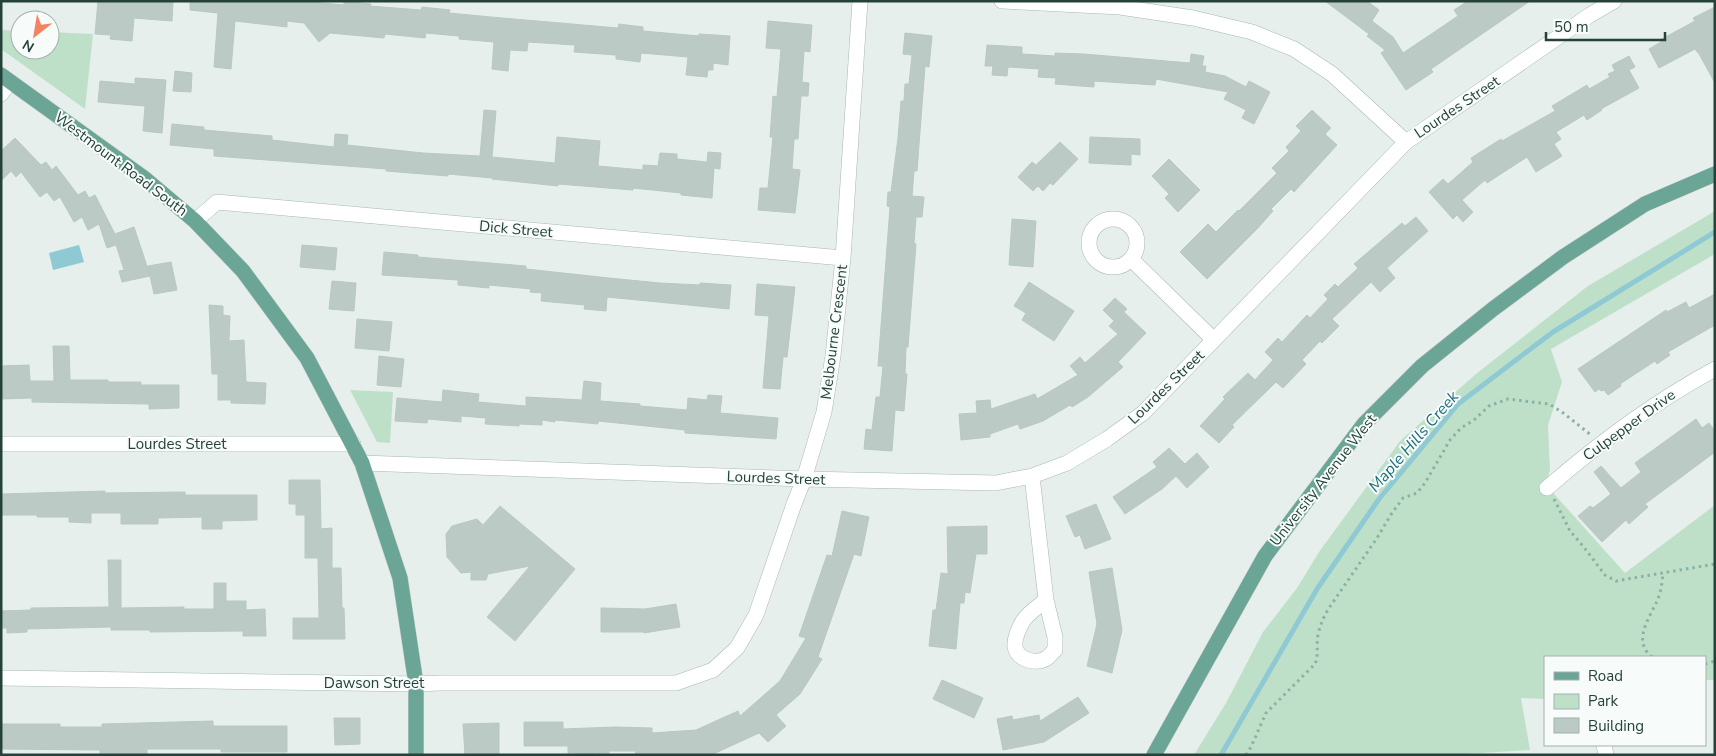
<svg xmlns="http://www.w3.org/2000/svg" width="1716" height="756" font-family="'Nunito Sans',sans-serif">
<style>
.green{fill:#bfe0c8}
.water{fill:#8ec9d4}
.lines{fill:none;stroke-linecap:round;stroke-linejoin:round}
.stream{stroke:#8ec9d4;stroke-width:5}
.building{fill:#bbcac4;stroke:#b8c9c2}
.minor-casing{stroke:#a8b8b2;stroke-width:16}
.major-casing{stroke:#c2cac8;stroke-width:16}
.path{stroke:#86b3a5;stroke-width:3;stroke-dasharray:2.5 4;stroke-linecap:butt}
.minor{stroke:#fff;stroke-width:15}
.major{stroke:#6aa596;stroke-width:15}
.labels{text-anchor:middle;stroke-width:4;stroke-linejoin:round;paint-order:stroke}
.street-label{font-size:15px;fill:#24423a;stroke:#f7fbf9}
.water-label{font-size:16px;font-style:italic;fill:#1c6f80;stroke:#f7fbf9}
</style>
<rect width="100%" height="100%" fill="#e6efeb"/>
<path class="green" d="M1,30L20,31V50H50V32L93,34L85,109L1,49Z
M1715,211V254L1551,349L1562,382L1548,425L1550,470L1546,485L1625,573L1715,505V680H1705V657H1545V699L1521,698L1530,750L1448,755H1194L1226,703L1263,632L1297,588L1319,552L1400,441L1476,374L1588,286Z
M350,390L393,392L390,443L377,442Z"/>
<path class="water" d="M79,245L84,262L53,270L49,253Z"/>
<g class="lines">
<path class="stream" d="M1221,755L1317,589L1379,499L1458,404L1553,332L1715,232"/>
</g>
<path class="building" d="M98,1H173L172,21L134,18L132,41L110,39L111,35L95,34Z
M190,1H300L344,5V1L371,4L370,6L421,10L422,7L450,10L449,13L491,17L618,28L619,24L643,27V31L699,36V34L730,36L728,65L713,63V70H708L707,77L686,75L688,57L641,53L640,62L616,59V55L574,52L575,45L528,42L527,51L510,50L508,71L492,69L494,42L459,39V36L426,33L425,38L385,34L384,38L330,33L319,42L304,23L287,21V27L235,21L231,69L214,67L218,13L190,10Z
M1325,1H1367L1379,10L1372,21L1393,37L1403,53L1458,16L1454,10L1468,1H1530L1431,69L1433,72L1406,90L1381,53L1385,50L1367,36L1369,34Z
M1715,7V83L1698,52H1697L1695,49L1659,68L1649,49L1661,42L1660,40L1695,21L1693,18Z
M768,21L812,25L810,52L804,51L802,82L809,83L808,96H801L798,139H794L792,169L800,170L795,213L758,210L760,188H768L773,137H770L773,96L777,97L781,49L766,48Z
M905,33L932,36L929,67L925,66L917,171H914L912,196L924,197L922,217H916L914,243L916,244L908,347H906L905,374H907L904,411L895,410L892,451L864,449L866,429L872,430L876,397H880L883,366H878L890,207L887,206L888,192H891L898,138L901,101H904L905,84H909L912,55L903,54Z
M987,45L1022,47V54L1055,56V53L1084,54L1190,63L1191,54L1204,56L1202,66H1206L1205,72L1225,76L1246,87L1249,81L1270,92L1254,124L1242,118L1246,110L1224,99L1228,92L1156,79L1155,85L1094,81V87L1055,84L1056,78L1038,77L1039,69L1008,67L1007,76L992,75L993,66H985Z
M1629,56L1635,67L1629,70L1639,88L1601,109L1602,110L1587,120L1584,115L1556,132L1561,139L1554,144L1562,156L1536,172L1527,157L1487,183L1485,180L1462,200L1473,212L1463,222L1457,215L1453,219L1429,192L1443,179L1448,184L1473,162L1471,158L1501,139L1502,141L1555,111L1552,106L1587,85L1589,89L1610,77L1608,74L1615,71L1612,65Z
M175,71L192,73L191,92L173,91Z
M135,78L166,80L162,133L143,131L145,106L98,102L100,81L135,84Z
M484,110L496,111L492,157L555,163L557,137L600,141L598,166L643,170V165L658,166L660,153L677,154V159L707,162L708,152L721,153L720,169L714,168L712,198L681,195V193L633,188V190L558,184V186L492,179V178L448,174V176L386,171V169L214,156V149L170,145L172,124L204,127V130L272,136V140L334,147L335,134L348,135L347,145L423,153L480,156Z
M1312,110L1331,128L1325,134L1337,145L1294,192L1291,189L1271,209L1273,211L1257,229L1207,279L1180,252L1208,224L1216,232L1238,210L1239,211L1277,173L1272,168L1289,151L1286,147L1301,131L1296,126Z
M1090,137L1140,139V155L1131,154V165L1089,163Z
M15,138L41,165L46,162L52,170L56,166L78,195L85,191L89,198L95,195L115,234L134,227L150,275L148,266L171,262L177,290L154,294L150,276L122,282L119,271L124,270L116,245L107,248L99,224L88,230L82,217L74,222L60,197L54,201L47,192L40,197L21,172L16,177L11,171L1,181V151Z
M1060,142L1078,159L1053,185L1050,183L1043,191L1038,186L1033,191L1018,177L1032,162L1036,165Z
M1169,159L1200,190L1178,212L1165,198L1169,194L1152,176Z
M1416,217L1428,231L1387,268L1395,278L1380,292L1371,282L1332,319L1339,326L1322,343L1320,341L1302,360L1306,364L1283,388L1276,382L1232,425L1234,427L1219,443L1200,426L1225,399L1223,397L1248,373L1255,380L1273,360L1265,352L1278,338L1282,342L1307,315L1310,318L1328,299L1324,295L1335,284L1338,287L1358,268L1354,264L1402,223L1405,226Z
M1012,219L1036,221L1033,267L1009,265Z
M302,245L337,248L335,270L300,267Z
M384,252L418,255V257L526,266V269L609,278L660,283L700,285V283L731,285L729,309L607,297L606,311L584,309L585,305L541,301L542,293L530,292L531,289L489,285V288L458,285V280L382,275Z
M332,281L356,283L354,311L329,309Z
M1029,282L1074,311L1054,341L1022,320L1026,313L1014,306Z
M757,284L795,287L787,357H783L780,389L763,388L769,316L755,315Z
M1715,294V325L1668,352L1670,355L1657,364L1655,361L1620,384L1621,386L1608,395L1604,390L1601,391L1599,389L1595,392L1578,369L1666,310L1667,312L1686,302L1689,308Z
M1115,298L1127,309L1124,312L1146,333L1118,362L1123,367L1088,397L1072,407L1070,405L1043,421L1020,429L1018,424L990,434V437L961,440L959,414L977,413L976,401L990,400L991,409L1035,394L1037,399L1078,375L1070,366L1080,357L1085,363L1118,334L1109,326L1114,321L1103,310Z
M209,305L223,306V315L230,316L229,341L244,340L246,382L266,383L265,404L231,403V400H218V374H212Z
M357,319L392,322L389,351L355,348Z
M53,346H69L70,380H108V382H141V385H179V408L149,409V404L32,402V398L1,399V366L29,365L30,381H54Z
M379,356L404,359L401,387L377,385Z
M584,381L601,383L600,401L640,404V406L687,410L688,398L707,400L708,395L722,396L720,413L778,418L776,439L685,433V430L598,421V424L555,420V422L542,420V425L519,424V426L485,424L486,418L461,416V422L428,419L427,423L395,421L397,398L442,402L443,390L479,394L478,402L526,406V397L582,400Z
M1696,419L1702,428L1709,423L1715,431V452L1645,504L1648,507L1629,524L1626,520L1602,542L1578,516L1590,506L1593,508L1611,494L1594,472L1601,466L1621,488L1641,472L1635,463Z
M1169,448L1185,464L1197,453L1209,467L1187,488L1176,476L1162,489L1125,514L1113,497L1157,467L1153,462Z
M289,480H320L321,529L332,528V568H341L342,608H344L345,639H293V618H319L318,558H305V515H296V504H289Z
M105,491V493L185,492V495H257V520L222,521V529H202V517L158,518V524H121V513H91V523L69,522V517H37V515H1V494Z
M1096,504L1111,539L1085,549L1080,535L1075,537L1066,516Z
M500,506L575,569L515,641L487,617L530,566L488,574L486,580H471V572L461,573L447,557L446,534L452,526L477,519L483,525Z
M842,511L869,517L861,556L854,554L818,657L822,659L800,694L776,715L786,726L768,742L759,733L711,755H635L636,751H609V753L575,755V753H568V746H524V722H563V729L615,727L652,728V733L696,730L738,711L740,716L780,681L806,638L799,636L827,555L832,556Z
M987,526V554H976L970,593L965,592L964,603H960L956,649L929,646L933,610H936L941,573L948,574L947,527Z
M108,560H121V608L184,607V609H214V583H226V601H246V610L265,609L266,636H243V631L150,632V630H111V627L27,629V632L7,633V628H1V611L31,610V608L109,607Z
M1112,568L1122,630L1112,673L1087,666L1097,624L1089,572Z
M676,604L680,627L644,633V632H601V608L645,609Z
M942,680L983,698L974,718L933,699Z
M1078,697L1089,713L1044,742L1003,750L997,719L1012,716L1013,720L1039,715L1040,721Z
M334,718H360V744L335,745Z
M213,721V726H287V752H221V749H147V755H100V750L1,749V724H60V727H102V724Z
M499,723V755H465L463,724Z"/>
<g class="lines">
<defs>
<path id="minor" d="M1002,1L1120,7L1193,18L1252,32L1294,49L1332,74L1406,142
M1,94L10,82
M1089 243a24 24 0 1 1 48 0a24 24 0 1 1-48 0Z
M195,221L217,202L843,258
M1131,259L1214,340
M1,444H353
M362,463L804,479L996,483L1032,476L1067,463L1107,439L1143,413L1406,142L1590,15L1614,1
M1032,476L1046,600L1055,637V650C1052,652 1050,656 1047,658C1036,665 1018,660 1015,647C1014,638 1019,628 1023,621C1028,613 1039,606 1046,600
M1547,488C1600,442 1654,402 1715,369
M1,678L416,684L440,683H676L713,670L737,648L756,615L794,504L804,479L824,412L833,356L843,258L860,1
M1604,745L1606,755"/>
<path id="major" d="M1,75L144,178L195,221L243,271L307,358L362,463L400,578L416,684V755
M1154,755L1265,556L1364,424L1422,366L1493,309L1563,257L1645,204L1715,174"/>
</defs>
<use href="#minor" class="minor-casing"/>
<use href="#major" class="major-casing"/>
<path class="path" d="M1554,499L1570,531L1583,546L1605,575L1616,581L1715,564
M1652,657C1632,641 1649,619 1657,601C1661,592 1662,583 1663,574
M1705,664L1715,661
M1246,755L1251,747L1266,713L1315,664C1319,655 1316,645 1318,635C1320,625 1324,616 1329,608L1377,538L1392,513L1403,498L1417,493L1425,483L1450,440L1461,428L1474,420L1489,406L1508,399L1549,404L1562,412L1591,435"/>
<use href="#minor" class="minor"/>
<use href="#major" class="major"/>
</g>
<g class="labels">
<g class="street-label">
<text transform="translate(1457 107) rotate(-34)" y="5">Lourdes Street</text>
<text transform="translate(121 164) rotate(37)" y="5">Westmount Road South</text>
<text transform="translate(516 229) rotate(5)" y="5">Dick Street</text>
<text transform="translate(834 332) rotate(-83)" y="5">Melbourne Crescent</text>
<text transform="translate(1166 387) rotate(-44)" y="5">Lourdes Street</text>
<text transform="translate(1629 425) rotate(-36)" y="5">Culpepper Drive</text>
<text x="177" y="449">Lourdes Street</text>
<text transform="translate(776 478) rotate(2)" y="5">Lourdes Street</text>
<text transform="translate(1323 480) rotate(-52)" y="5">University Avenue West</text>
<text x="374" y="688">Dawson Street</text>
</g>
<g class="water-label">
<text transform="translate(1413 441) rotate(-49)" y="6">Maple Hills Creek</text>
</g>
</g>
<rect width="1716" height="756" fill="none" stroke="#24423a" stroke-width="5"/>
<rect x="1544" y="656" width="162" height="90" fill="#f7fbf9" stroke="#a3b1ad"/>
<rect x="1554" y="672" width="25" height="8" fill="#6aa596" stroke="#a3b1ad"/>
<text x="1588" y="681" font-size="15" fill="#24423a">Road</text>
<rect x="1554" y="694" width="25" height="15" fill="#bfe0c8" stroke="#a3b1ad"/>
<text x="1588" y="706" font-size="15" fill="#24423a">Park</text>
<rect x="1554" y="718" width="25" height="15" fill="#bbcac4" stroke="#a3b1ad"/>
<text x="1588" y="731" font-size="15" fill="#24423a">Building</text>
<g transform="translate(35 35) rotate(211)"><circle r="24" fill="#f7fbf9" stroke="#a3b1ad"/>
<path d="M0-4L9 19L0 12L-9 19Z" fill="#f4845f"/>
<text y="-8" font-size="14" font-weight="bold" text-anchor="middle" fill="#24423a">N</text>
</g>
<path d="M1546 32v8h119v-8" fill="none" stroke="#24423a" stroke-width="2.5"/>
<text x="1554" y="32" font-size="15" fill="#24423a" stroke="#f7fbf9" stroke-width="4" paint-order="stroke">50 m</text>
</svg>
